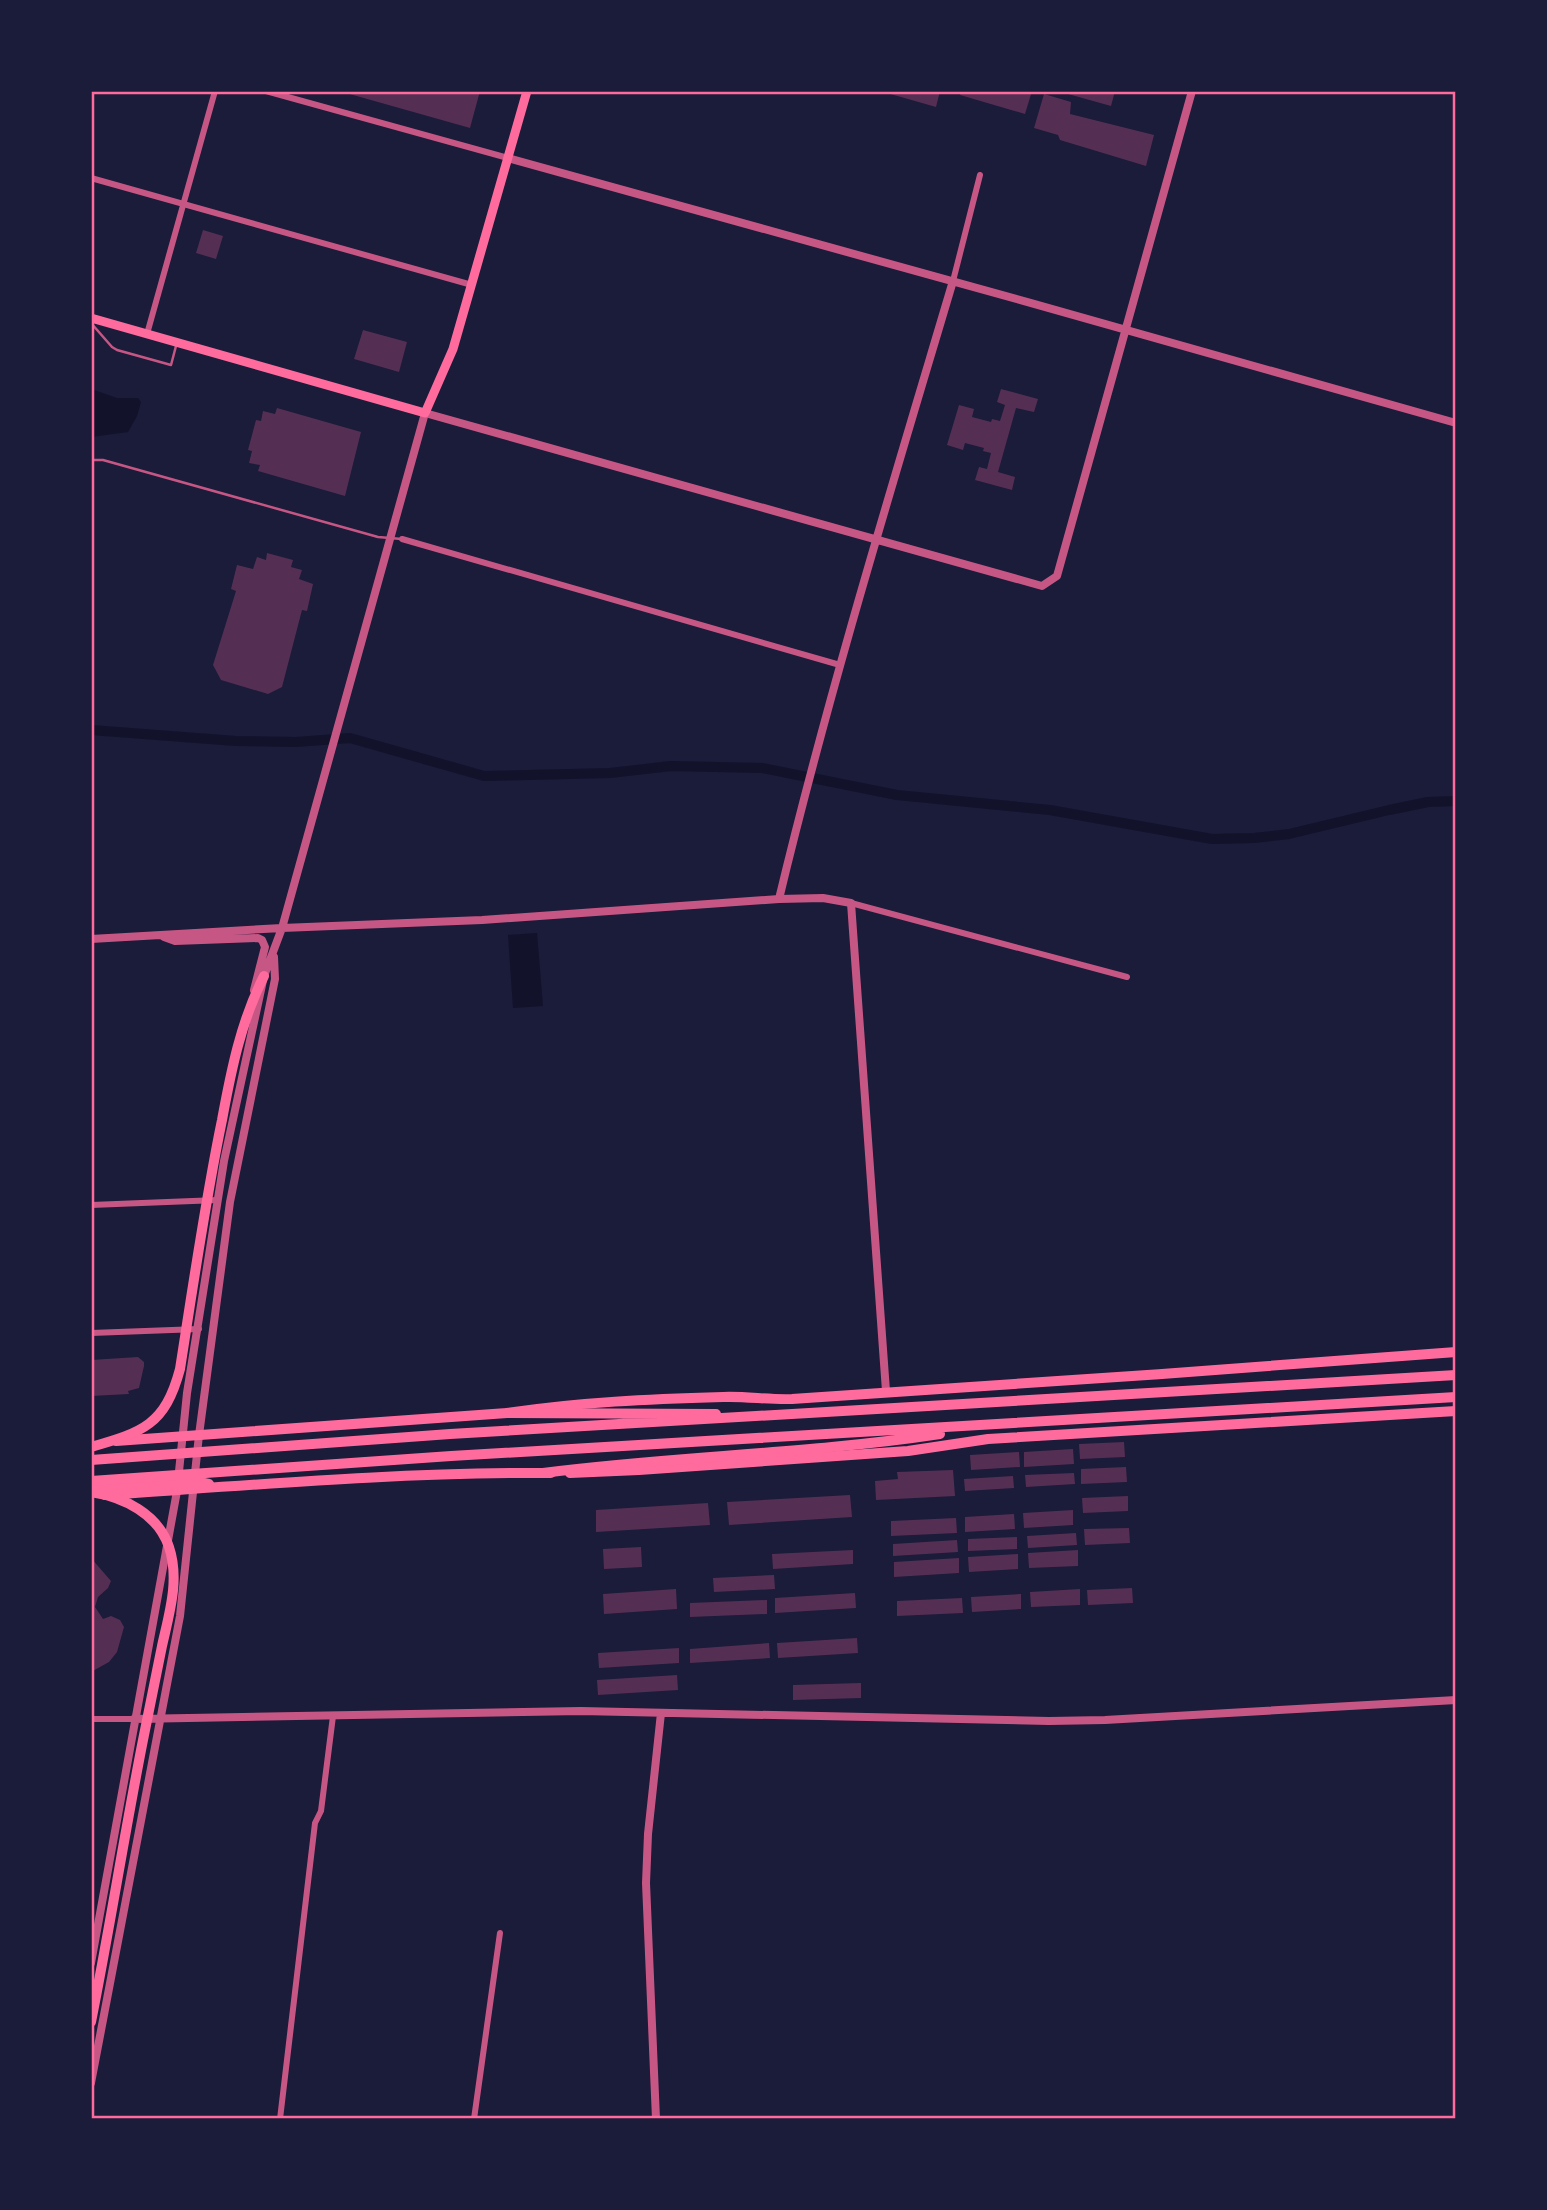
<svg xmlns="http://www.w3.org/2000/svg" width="1547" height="2210" font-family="'Noto Sans',sans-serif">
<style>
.water{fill:#12122b}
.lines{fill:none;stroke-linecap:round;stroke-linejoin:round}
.canal{stroke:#12122b;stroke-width:10}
.building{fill:#542f53}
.service{stroke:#c65784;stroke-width:2.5}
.minor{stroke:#c65784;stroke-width:6}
.tertiary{stroke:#c65784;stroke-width:8}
.secondary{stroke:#ff6b9d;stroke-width:9}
.primary{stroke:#ff6b9d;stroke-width:10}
.trunk{stroke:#ff6b9d;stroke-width:10}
.neatline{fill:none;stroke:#ff6b9d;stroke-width:2.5}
</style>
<rect width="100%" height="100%" fill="#1b1b3a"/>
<path class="water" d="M91,389L117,398H138L141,402L137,416L128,432L91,437Z
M537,933L543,1006L513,1008L508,935Z"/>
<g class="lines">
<path class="canal" d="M91,730L236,741L296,742L350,738L484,776L610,773L671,766L762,768L897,795L1050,810L1212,839L1254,838L1289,834L1389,810L1428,802L1456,801"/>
</g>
<path class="building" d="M339,91H480L470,128Z
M880,91H940L936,107Z
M961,91H1032L1025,114L960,95Z
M1068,91H1115L1111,106L1068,94Z
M1044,94L1071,102L1070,114L1154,135L1146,166L1060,140L1058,135L1034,128Z
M203,230L223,236L216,259L196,253Z
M363,330L407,342L399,372L354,359Z
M1001,389L1038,399L1034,412L1016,408L998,472L1015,477L1012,490L975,480L979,467L987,469L991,453L983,451L984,448L965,443L963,450L947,445L959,405L974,409L972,417L991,422L992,419L1000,421L1005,405L997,402Z
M277,408L361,432L345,496L258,471L260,465L249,463L252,451L248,450L256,420L261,421L263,411L275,414Z
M267,553L293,560L291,567L302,570L299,579L313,584L307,611L302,610L282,687L268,694L221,680L213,665L236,591L231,589L237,565L253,569L257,557L266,560Z
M138,1357L144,1362V1366L139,1388L128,1391L129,1394L91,1396V1360Z
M1124,1442L1125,1457L1080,1459L1079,1444Z
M1073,1449L1074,1464L1024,1467V1452Z
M1019,1452L1020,1467L971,1470L970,1455Z
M1126,1467L1127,1482L1081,1484V1469Z
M953,1470L955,1496L876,1500L875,1481L898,1479L897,1472Z
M1074,1473L1075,1484L1026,1487L1025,1475Z
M1013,1476L1014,1488L965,1491L964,1479Z
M850,1495L852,1517L729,1525L727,1502Z
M1128,1496V1511L1083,1513L1082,1498Z
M708,1503L710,1525L596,1532V1510Z
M1073,1510V1525L1024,1528L1023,1513Z
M1014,1514L1015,1529L965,1532V1517Z
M956,1518L957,1533L891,1536V1521Z
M1129,1528L1130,1543L1085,1545L1084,1529Z
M1076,1533L1077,1545L1028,1548L1027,1536Z
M1017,1537V1549L968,1551V1539Z
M957,1540L958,1552L893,1556V1544Z
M641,1547L642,1567L604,1569L603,1549Z
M853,1550V1564L773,1569L772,1554Z
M1078,1550V1566L1029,1568L1028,1553Z
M1018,1554V1569L969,1572L968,1557Z
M91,1558L111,1581L108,1588L98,1597L95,1607L103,1619L111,1616L120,1620L124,1627L117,1652L109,1662L91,1672Z
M959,1558V1573L894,1577V1562Z
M774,1575L775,1589L714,1592L713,1578Z
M1132,1588L1133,1603L1088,1605L1087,1590Z
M676,1589L677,1609L604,1614L603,1594Z
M1080,1589V1605L1031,1607L1030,1592Z
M855,1593L856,1608L775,1613V1598Z
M1021,1594V1609L972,1612L971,1597Z
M962,1598L963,1613L897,1616V1601Z
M767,1600V1614L690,1617V1603Z
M857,1638L858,1653L778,1658L777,1643Z
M769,1643L770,1658L690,1663V1649Z
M679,1648V1663L599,1668L598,1653Z
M677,1675L678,1690L598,1695L597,1680Z
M861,1683V1698L793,1700V1685Z"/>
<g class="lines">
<path class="service" d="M91,323L112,347L117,350L171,365L176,346
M91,460H103L378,537L402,539"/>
<path class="minor" d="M266,91L508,158
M91,178L472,285
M953,281L980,175
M147,334L215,91
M402,539L840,665
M851,903L1127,977
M91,1205L218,1200
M91,1333L199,1329
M91,1719H134
M280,2119L315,1823L321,1811L333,1716
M474,2119L500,1933"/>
<path class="tertiary" d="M508,158C825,244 1140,334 1456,423
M779,899C829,691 892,486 953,281
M164,937L175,941L258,938L262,940L265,947L254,990
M91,939L282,928L482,920L779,899L823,898L851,903L886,1391
M134,1719L581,1711L1049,1721L1105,1720L1456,1700
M91,1963L177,1491L187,1393L224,1161L264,976L282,928L425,413L1042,586L1057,576L1192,91
M91,2083L180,1616L199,1435L230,1202L275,979L274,957
M656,2119L646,1883L648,1834L661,1713"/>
<path class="secondary" d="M91,318L425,413L453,349L527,91"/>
<path class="primary" d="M116,1441L507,1413C578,1402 652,1399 723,1397C746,1396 769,1400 792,1399C1013,1385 1235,1369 1456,1352
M570,1473L639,1470L908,1451L988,1439L1456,1411
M91,1486L194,1481L209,1484
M105,1495C254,1485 403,1472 551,1473"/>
<path class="trunk" d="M507,1413L716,1414
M91,1447C143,1432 165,1425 180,1369C193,1286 205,1202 222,1120C231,1071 241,1021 264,976
M91,1460L450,1434L1456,1375
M543,1473C675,1456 808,1454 940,1434
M91,1481L451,1456L1456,1397
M91,1492C124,1497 158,1514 169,1547C180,1580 169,1614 162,1646C156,1676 150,1705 144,1735C125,1830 110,1927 91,2022"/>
</g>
<rect width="1547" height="2210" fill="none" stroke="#1b1b3a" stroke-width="186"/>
<rect x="93" y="93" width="1361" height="2024" class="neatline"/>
</svg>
